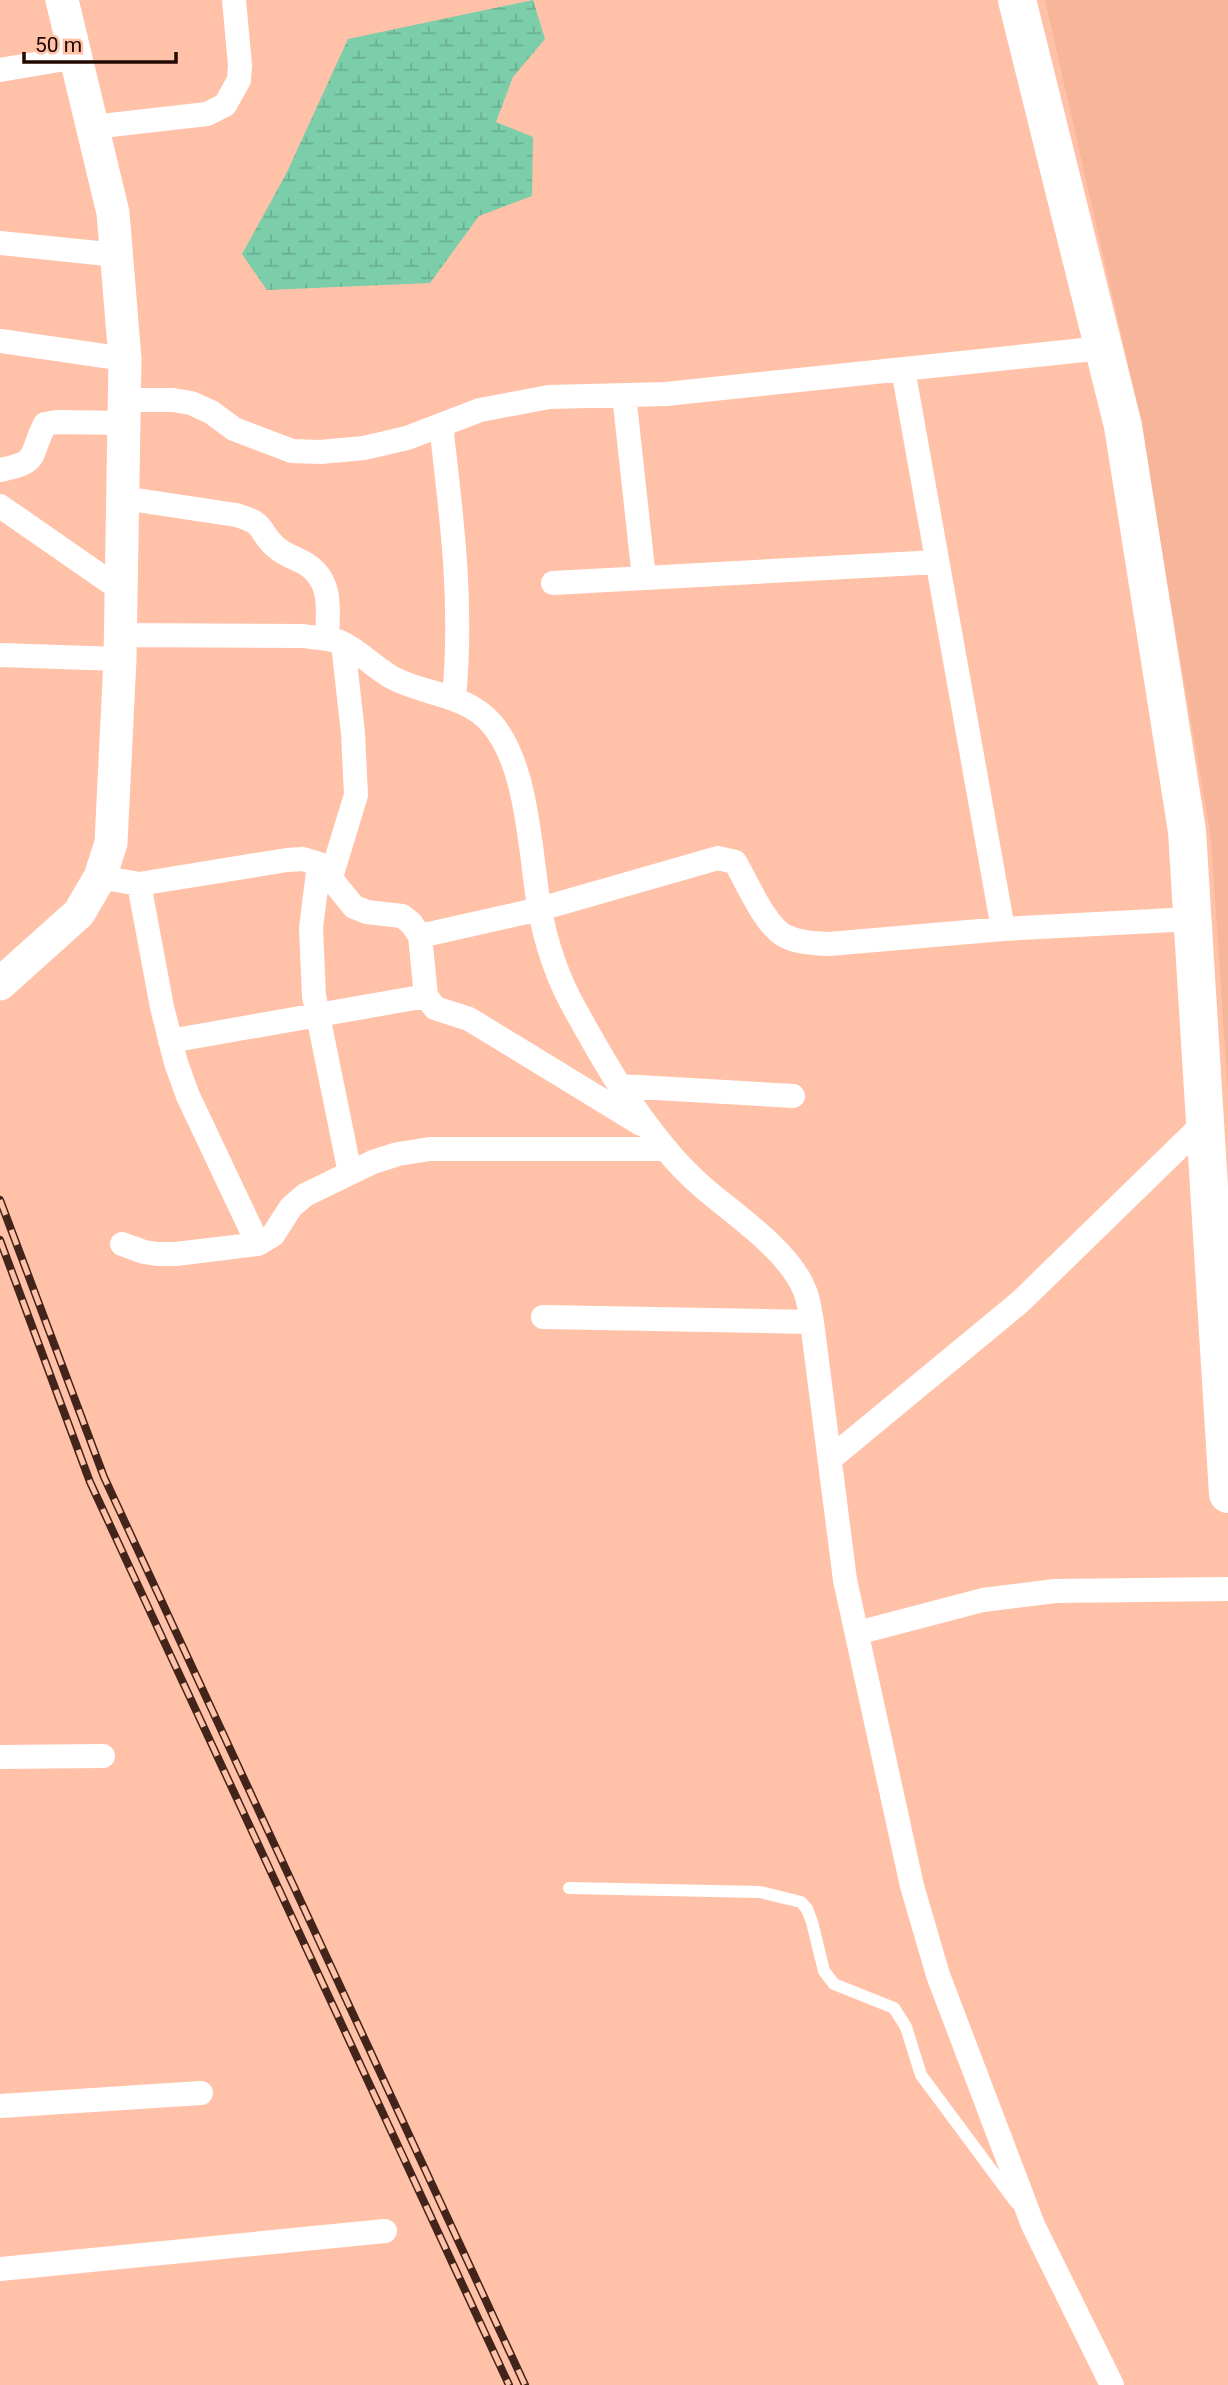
<svg xmlns="http://www.w3.org/2000/svg" width="1228" height="2385" font-family="Roboto,sans-serif">
<style>
.built{fill:#f7b599}
.wetland{fill:url(#wetland-marsh)}
.lines{fill:none;stroke-linecap:round;stroke-linejoin:round}
.service{stroke:#fff;stroke-width:12}
.minor{stroke:#fff;stroke-width:24}
.secondary{stroke:#fff;stroke-width:33}
.primary{stroke:#fff;stroke-width:38}
.rail-casing{stroke:#43241a;stroke-width:8}
.rail{stroke:#ffc2a9;stroke-width:5;stroke-dasharray:16;stroke-linecap:butt}
</style>
<defs>
<pattern id="wetland-marsh" width="20" height="14" patternUnits="userSpaceOnUse" patternTransform="scale(1.75)"><rect width="20" height="14" fill="#7bcea9"/><path d="M1 5h8M5 5V1M11 12h8M15 12V8" fill="none" stroke="#6aaf90"/></pattern>
</defs>
<rect width="100%" height="100%" fill="#ffc2a9"/>
<path class="built" d="M1045,0H1228V1092L1211,838L1135,395Z"/>
<path class="wetland" d="M533,0L545,39L513,77L496,122L533,137L532,196L479,216L430,283L267,290L242,254L287,172L348,39Z"/>
<g class="lines">
<path class="service" d="M569,1888L760,1892L801,1902L807,1909L812,1922L824,1971L834,1984L894,2008L906,2027L921,2075L1016,2203"/>
<path class="minor" d="M0,70L77,57
M93,127L207,114L225,105L239,80L240,65L234,0
M0,243L117,255
M0,341L125,359
M903,369L1003,929
M624,395L644,578
M124,400H173L191,403L211,412L234,429L292,451L320,452L364,448L407,438L480,410L549,397L666,394L1103,348
M441,425C452,520 463,603 454,699
M0,470C41,462 28,457 45,424L57,422L124,423
M123,498L236,515C269,524 257,532 277,548C286,556 296,558 306,564C333,581 328,610 327,639
M0,506L121,590
M553,583L937,562
M120,635L303,636C316,638 328,638 340,642C359,650 374,668 393,678C425,695 467,694 492,724C528,766 530,852 539,906C546,944 557,978 576,1011C602,1058 630,1107 665,1148C677,1163 692,1178 706,1190C737,1216 790,1252 805,1291C809,1301 810,1312 812,1322L845,1580L912,1886L938,1975L1033,2225L1112,2385
M0,655L120,659
M319,864L311,928L314,996L350,1173
M100,877L139,884L287,860L303,859L319,864L354,907L367,912L402,916L411,923L420,936L426,996L435,1008L469,1019L641,1124
M331,877L356,795L353,733L343,644
M139,884L162,1007L176,1063L188,1096L258,1244
M420,936L540,909L718,858L735,862C747,882 765,926 785,936C799,943 814,943 829,944L1003,929L1192,919
M170,1041L426,996
M621,1086L793,1096
M122,1244L144,1252L157,1254H176L258,1244L273,1235L291,1207L305,1195L373,1162L398,1154L430,1149H666
M543,1317L812,1322
M830,1459L1020,1302L1205,1122
M857,1633L983,1600L1055,1591L1228,1589
M0,1757L103,1756
M0,2106L201,2093
M0,2269L385,2231"/>
<path class="secondary" d="M0,984L79,913L100,877L111,843L120,659L125,359L113,213L62,0"/>
<path class="primary" d="M1017,0L1123,426L1187,831L1228,1494"/>
<defs>
<path id="rail" d="M0,1200L104,1477L525,2385
M0,1240L90,1482L509,2385"/>
</defs>
<use href="#rail" class="rail-casing"/>
<use href="#rail" class="rail"/>
</g>
<path d="M24 52v10h152v-10" fill="none" stroke="#220801" stroke-width="3.5"/>
<text x="35" y="52" font-size="21" fill="#220801" stroke="#ffc2a9" stroke-width="5" paint-order="stroke">50 m</text>
</svg>
